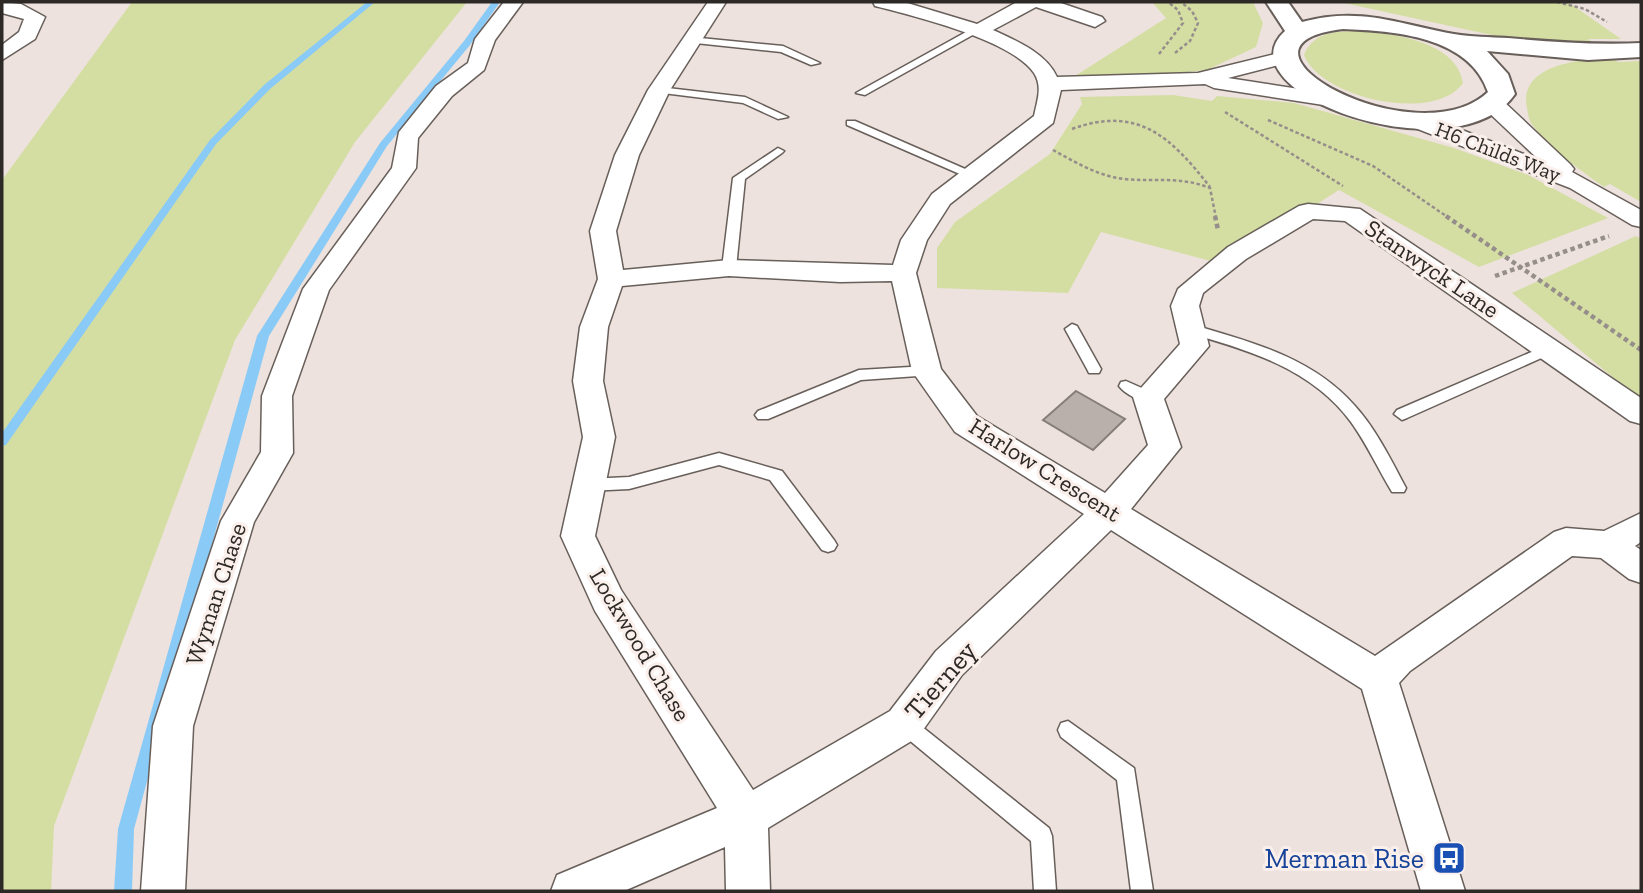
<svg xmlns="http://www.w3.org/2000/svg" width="1643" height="893" font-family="'Zilla Slab',serif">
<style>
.green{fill:#d4dea3}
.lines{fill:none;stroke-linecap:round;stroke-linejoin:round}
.stream{fill:#8acaf7;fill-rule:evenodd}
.building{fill:#bab0ab;stroke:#867d78;stroke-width:2}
.service-casing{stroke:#685f5a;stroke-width:3}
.minor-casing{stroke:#685f5a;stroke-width:3}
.tertiary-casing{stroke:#685f5a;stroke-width:4}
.path-far1{stroke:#968e8a;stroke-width:2.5;stroke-dasharray:3.5 2.5;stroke-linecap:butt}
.path{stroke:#968e8a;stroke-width:4.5;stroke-dasharray:4.5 3.5;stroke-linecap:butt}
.service{fill:#fff;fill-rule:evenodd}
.minor{fill:#fff;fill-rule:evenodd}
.tertiary{fill:#fff;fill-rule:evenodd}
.labels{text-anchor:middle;stroke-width:6;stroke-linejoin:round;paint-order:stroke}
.far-street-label{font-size:21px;fill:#2d2927;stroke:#faefea}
.street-label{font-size:24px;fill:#2d2927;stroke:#faefea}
.near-street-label{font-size:28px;fill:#2d2927;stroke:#faefea}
.near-transit-label{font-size:28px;fill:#164399;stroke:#faefea;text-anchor:end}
</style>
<rect width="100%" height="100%" fill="#ede2dd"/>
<path class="green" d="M132,2H467L355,142L235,340L54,826L51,891H2V180Z
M1152,2H1253L1263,23L1256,47L1207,70L1158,75L1075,76L1166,18Z
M1339,2H1568L1621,39H1588L1593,43L1524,42Z
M1362,31C1395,34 1457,42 1463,83C1435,124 1320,98 1304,55C1313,31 1339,31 1362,31Z
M1612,58L1618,62L1641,61V202L1610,184L1604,187C1579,169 1549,149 1531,123C1528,118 1528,113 1527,108C1518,64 1582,59 1612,58Z
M1173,95L1212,101L1217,96L1294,103L1454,148L1528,175L1608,218L1479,267L1339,190L1222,264L1101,232L1068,293L937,288V248L955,222L1050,154L1082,104L1080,97Z
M1636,236L1641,239V401L1512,293Z"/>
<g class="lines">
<path class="stream" d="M367,2H375L270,89L216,144L6,445L2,446V433L210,140L264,85Z
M492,2H500L470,45L387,146L269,336L134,829L132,891H114L118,829L257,336L380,143L464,41Z"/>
</g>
<path class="building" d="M1076,391L1125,419L1093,450L1043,420Z"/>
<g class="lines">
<defs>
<path id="service" d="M975,27L980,30L978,32L865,95L856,93Z
M690,37L783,46L820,63L811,65L781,52L686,42V38Z
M659,87L745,97L788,117L778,119L743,103L655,92L654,90Z
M847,121H855L979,175L973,179L969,178L847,125Z
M778,148L784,151L782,153L745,179L736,268L734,271H724L722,268L733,178Z
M1072,324L1077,326L1101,369L1099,373H1089L1087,369L1065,329Z
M1193,325C1252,342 1313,358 1355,406C1376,429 1391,460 1406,488L1404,492H1392C1378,469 1367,444 1351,422C1312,369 1249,350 1188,333L1186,330L1188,327Z
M1550,344L1555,346L1557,349L1555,352L1407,418L1402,420L1394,414L1397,410Z
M927,366L932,367L934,371L932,375L861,380L768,419H758L755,415L758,411L859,370Z
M1126,381L1153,393L1156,397L1153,401C1143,404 1125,394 1119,386L1121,382Z
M719,453L782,471L834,540L837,545L834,550L828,552L822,550L770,480L719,465L629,489L588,491L582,489L580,485L582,481L588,479L629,477Z
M904,715L911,718L1049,828L1052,836L1056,891H1034L1031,841L897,730L894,724L897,718Z
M1068,721L1134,768L1153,891H1131L1117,780L1061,737L1058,730L1061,723Z"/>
<path id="minor" d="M2,2L21,4L45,17L35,39L2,60V45L19,32L24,19L2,13Z
M504,2H523L495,40L484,70L452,96L418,138L416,168L329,290L292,396L293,453L254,522L193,726L185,891H141L153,726L221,521L261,452L262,396L303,289L392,168L399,132L436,86L468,63L475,39Z
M708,2H726L670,90L639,155L616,231L623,270L729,260L893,265L901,240L932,194L1034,116C1037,101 1043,87 1034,73C1012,40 914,16 875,6L873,2H904L977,24L1017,2H1058L1102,17L1105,21L1095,27L1036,7L993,30C1017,41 1046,53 1057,77L1198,73L1283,52L1290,54L1293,58L1290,62L1228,78L1338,95L1341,100L1330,106L1214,88L1205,84L1061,90L1053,123L950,204L927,240L916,273L941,369L977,416L1105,493L1148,445L1133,397L1180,344L1171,306L1178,289L1228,247L1299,206L1308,204L1360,209L1641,398V424L1630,421L1345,221L1313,219L1246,259L1203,293L1199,306L1209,346L1164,399L1181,447L1131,509L1375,656L1554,532L1566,528L1604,531L1641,513V542L1635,546L1641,550V583L1629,579L1601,558L1572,556L1410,671L1399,683L1465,891H1421L1362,689L1111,530L962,675L918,737L768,828L770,891H726L725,847L624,891H551L557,875L717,808L595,611L561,536L583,437L573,381L580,327L598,279L590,231L615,155L648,90ZM729,276L840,282L892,281L912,371L955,432L1084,514L936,651L890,711L753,790L621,590L595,536L615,437L603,381L608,327L622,286Z
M1494,98L1502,100L1570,164L1574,169L1572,172L1641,210V227L1632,225L1570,188L1410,126L1407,121L1410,116H1426L1539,160L1486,110L1483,105L1486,100Z"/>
<path id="tertiary" d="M1266,2H1288L1302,22C1360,6 1399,24 1454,34C1471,37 1490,37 1508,38C1553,42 1596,45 1641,43V57L1588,60L1487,51L1508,74L1515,94C1457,178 1218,92 1285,31ZM1343,29C1394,31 1469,36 1488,92C1417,159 1207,45 1343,29Z"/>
</defs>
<use href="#service" class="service-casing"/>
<use href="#minor" class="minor-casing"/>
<use href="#tertiary" class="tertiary-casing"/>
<path class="path-far1" d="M1557,2L1585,9L1607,22
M1175,53L1190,41L1198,23L1192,11L1181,2
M1159,54L1183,23L1178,10L1168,2
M1225,112L1343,186
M1268,120L1373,166L1449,218
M1072,129C1138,105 1171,137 1210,187
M1053,150C1075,162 1098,176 1124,179C1154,182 1180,176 1210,188L1216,218"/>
<path class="path" d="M1215,216L1218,230
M1446,216L1641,350
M1495,276L1609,236"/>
<use href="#service" class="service"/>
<use href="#minor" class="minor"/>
<use href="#tertiary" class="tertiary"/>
</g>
<defs>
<symbol id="bus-square" viewBox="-11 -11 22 22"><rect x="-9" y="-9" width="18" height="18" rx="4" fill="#1a4fb4" stroke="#faefea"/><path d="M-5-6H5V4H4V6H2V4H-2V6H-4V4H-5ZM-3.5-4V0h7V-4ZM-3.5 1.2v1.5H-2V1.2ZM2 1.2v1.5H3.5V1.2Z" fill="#fff"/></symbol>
</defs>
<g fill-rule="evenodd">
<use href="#bus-square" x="1430" y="839" width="38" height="38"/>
</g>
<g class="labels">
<g class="far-street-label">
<text transform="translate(1498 152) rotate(21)" y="7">H6 Childs Way</text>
</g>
<g class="street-label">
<text transform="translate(1432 269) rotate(34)" y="8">Stanwyck Lane</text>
<text transform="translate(1045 470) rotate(32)" y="8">Harlow Crescent</text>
<text transform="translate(216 594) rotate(-72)" y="8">Wyman Chase</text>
<text transform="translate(640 645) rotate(59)" y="8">Lockwood Chase</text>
</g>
<g class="near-street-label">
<text transform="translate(940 680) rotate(-49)" y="10">Tierney</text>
</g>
<g class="near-transit-label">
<text x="1424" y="868">Merman Rise</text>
</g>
</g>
<rect width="1643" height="893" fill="none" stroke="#2d2927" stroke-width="7"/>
</svg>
